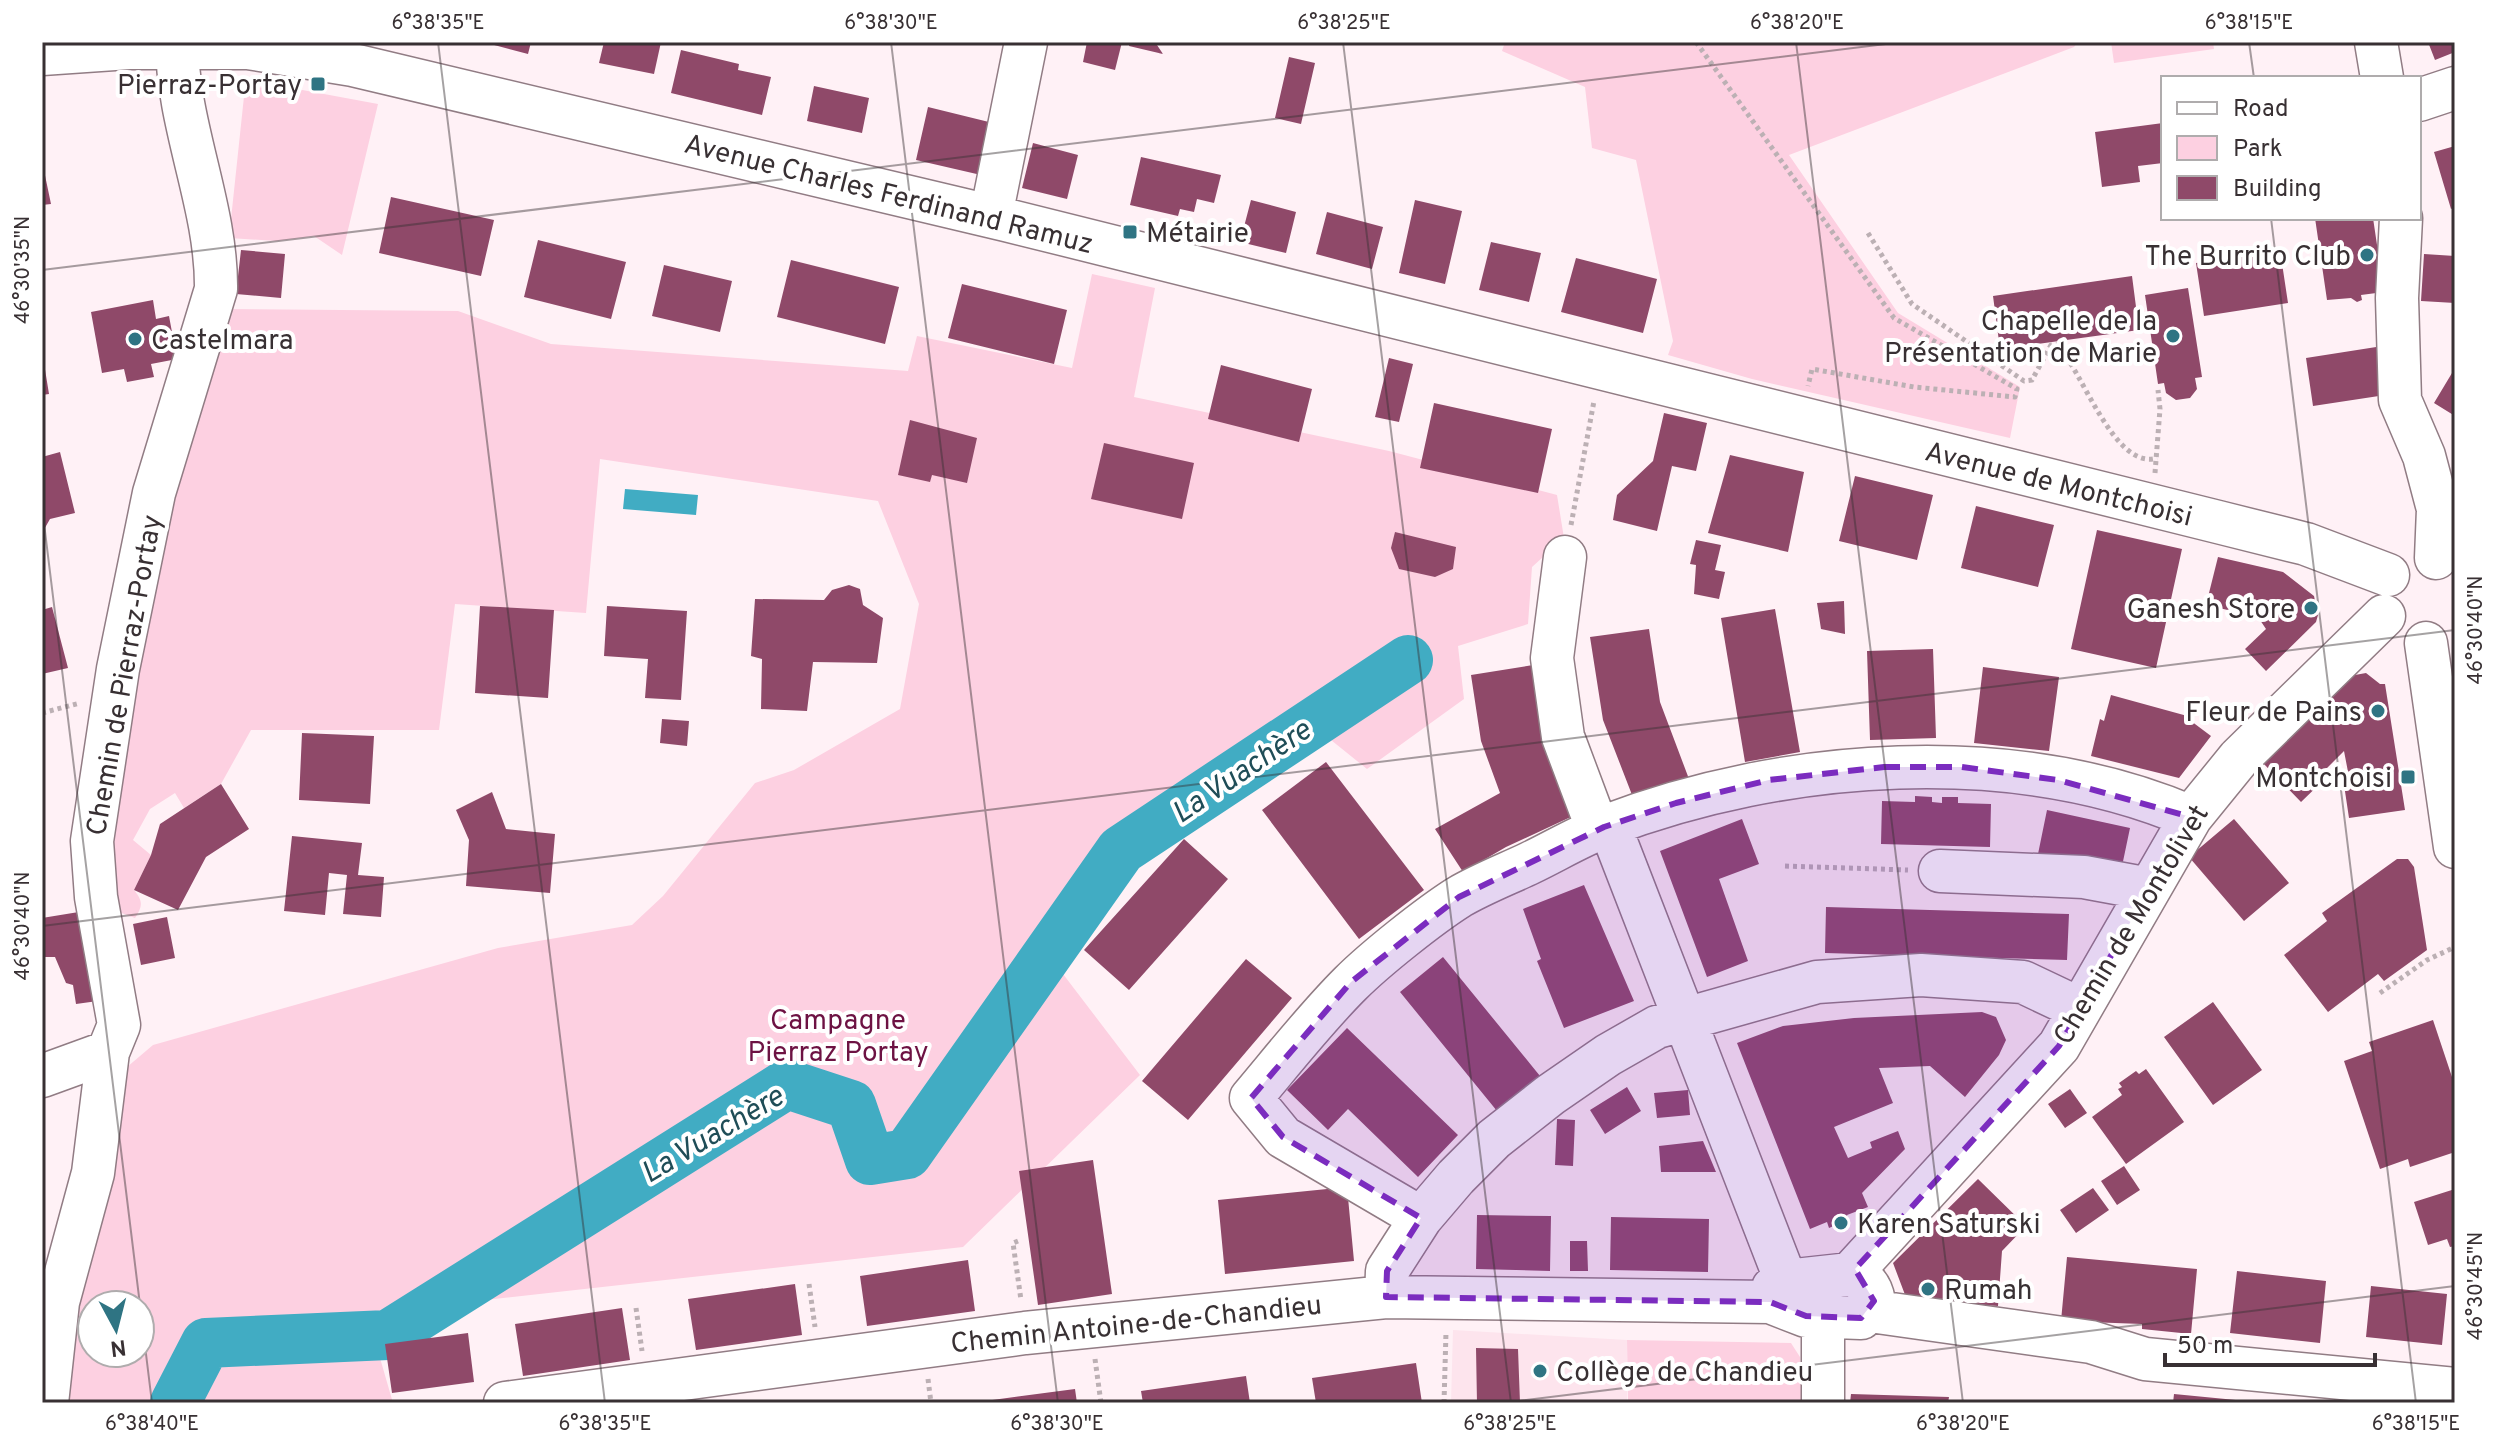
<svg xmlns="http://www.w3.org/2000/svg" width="2497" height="1445" font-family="Overpass,sans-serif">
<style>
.built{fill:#fde4ed}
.green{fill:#fdd0e1;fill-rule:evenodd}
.water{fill:#41acc3}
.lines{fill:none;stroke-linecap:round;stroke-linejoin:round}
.river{stroke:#41acc3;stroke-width:50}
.building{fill:#8f4969}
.minor-casing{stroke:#917c84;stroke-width:45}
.path{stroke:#bcb0b4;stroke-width:5;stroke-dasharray:4 4;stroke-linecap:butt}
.minor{stroke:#fff;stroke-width:42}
.marked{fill:#7b2cbf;fill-opacity:0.2;stroke:#7b2cbf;stroke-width:6;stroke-dasharray:16 10;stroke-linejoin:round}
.ticks{fill:none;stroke:#383033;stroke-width:2;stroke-opacity:0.45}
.poi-dot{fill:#2f7483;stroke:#fff;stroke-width:3}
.labels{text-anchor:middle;stroke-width:8;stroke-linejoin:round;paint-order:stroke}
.poi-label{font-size:28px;fill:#383033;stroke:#fff;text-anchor:end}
.street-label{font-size:28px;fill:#383033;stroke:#fff}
.park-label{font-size:28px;fill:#6d1243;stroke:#fff}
.water-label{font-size:30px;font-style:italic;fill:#1f4d57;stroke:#fff}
.neatline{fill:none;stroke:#383033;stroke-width:3}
.ticks-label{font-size:20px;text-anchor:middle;fill:#383033}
</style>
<rect width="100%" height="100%" fill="#fff1f6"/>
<path class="built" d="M1453,1330L1627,1340V1403H1451Z"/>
<path class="green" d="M1505,42H2078L2074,47L1789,155L1898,313L2020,387L2010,438L1752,379L1668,355L1673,341L1636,160L1592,148L1585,87L1502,51Z
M2111,42H2213L2214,49L2114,63Z
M245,87L297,89L378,104L342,255L314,236L276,241L229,238Z
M1092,274L1155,288L1134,397L1389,451L1557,495L1564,538L1532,567L1528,624L1458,646L1464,699L1367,769L1326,736L1275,745L1120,845L1047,953L1140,1075L963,1247L367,1313L393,1403H59L120,1073L153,1045L498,948L632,925L663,896L755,783L794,770L900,709L919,604L878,501L600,459L586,613L455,604L439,730H251L221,784L184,808L175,793L150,809L133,840L151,855L134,890C143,901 143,906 135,918L103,906L108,800L187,436L223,309L458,311L551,344L908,371L917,336L1072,368ZM92,1305H140V1353H92Z
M1627,1340L1791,1343L1800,1357L1803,1403H1628Z"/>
<path class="water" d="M625,489L698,495L696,515L623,509Z"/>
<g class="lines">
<path class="river" d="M175,1403L206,1343L388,1335L787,1084L851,1105L870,1160L907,1154L1121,850L1408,660"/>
</g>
<path class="building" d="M483,42H531L528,54Z
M604,42H661L654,74L599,63Z
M1087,42H1122L1115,70L1083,62Z
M1130,42H1155L1163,54L1129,46Z
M2428,42H2455V52L2435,60Z
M681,50L739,64L738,70L771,77L762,115L671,93Z
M1289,57L1315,63L1301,124L1275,118Z
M814,86L869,98L862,133L807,121Z
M928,107L993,123L981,175L916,160Z
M2163,123V163L2138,166L2140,182L2102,187L2095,132Z
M1033,143L1078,155L1067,199L1022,188Z
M2455,146V207L2451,209L2434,152Z
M1141,157L1221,175L1214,203L1197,199L1194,212L1180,209L1178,216L1130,205Z
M42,161L51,204L42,205Z
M391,197L494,220L481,276L379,253Z
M1251,200L1296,212L1286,253L1240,242Z
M1415,200L1462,211L1445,284L1399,273Z
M1327,212L1383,227L1372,269L1316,254Z
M2315,218H2373L2384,292L2361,295L2362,300L2357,302L2351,298L2327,300Z
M538,240L626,262L611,319L524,297Z
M1491,242L1541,253L1529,302L1479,290Z
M241,250L285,254L281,298L236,294Z
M2280,250L2288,303L2204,316L2196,263Z
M2424,254L2455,256V303L2421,301Z
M1576,258L1657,279L1643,333L1561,312Z
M791,260L899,287L885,344L777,317Z
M664,265L732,281L720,332L652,316Z
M2132,276L2139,330L2000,349L1993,296Z
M962,284L1067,310L1054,364L948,338Z
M2188,288L2202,377L2195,378L2197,389L2190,398L2176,400L2166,393L2164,383L2158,384L2145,295Z
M153,300L156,319L169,316L177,359L151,364L154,377L127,382L124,369L102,373L91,312Z
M2389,345L2392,394L2313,406L2306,358Z
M42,351L49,394L42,395Z
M1389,358L1413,364L1399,422L1375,417Z
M1221,365L1312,389L1299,442L1208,419Z
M2455,368V416L2434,403Z
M1434,403L1552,429L1538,493L1420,468Z
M1664,413L1707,423L1696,471L1672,466L1657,531L1613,520L1617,495L1653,461Z
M910,420L977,438L967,483L932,475L930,482L898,475Z
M1104,443L1194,463L1182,519L1091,499Z
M60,452L75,513L50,519L42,533V457Z
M1730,455L1804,472L1788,552L1708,533Z
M1855,476L1933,495L1917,560L1839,541Z
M1976,506L2054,525L2038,587L1961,568Z
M2097,530L2182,549L2156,668L2071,649Z
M1395,532L1456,547L1453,569L1435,577L1399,569L1391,548Z
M1696,540L1721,545L1715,570L1725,572L1719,599L1694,594L1696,565L1690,564Z
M2218,557L2283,572L2314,596L2318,615L2316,622L2266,671L2245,649L2266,629L2258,617L2206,605Z
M849,585L860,589L863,605L883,618L877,663L813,662L807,711L761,709L762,659L751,656L755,599L824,600L832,590Z
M1844,601L1845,634L1821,629L1817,603Z
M480,606L554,610L548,698L475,693Z
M607,606L687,611L681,700L645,698L648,659L604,656Z
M52,607L68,668L42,674V610Z
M1775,609L1800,752L1745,762L1721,618Z
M1649,629L1660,702L1689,779L1634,800L1603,720L1590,637Z
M1933,649L1936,738L1870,740L1867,651Z
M1533,665L1575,815L1506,847L1463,872L1435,829L1500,793L1481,741L1471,675Z
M1983,667L2059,677L2049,751L1974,743Z
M2351,672L2355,675L2366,673L2380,684H2385L2405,810L2349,818L2343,778L2349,777L2344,751L2326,769L2331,773L2301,802L2262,762Z
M2111,695L2191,717V721L2211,736L2179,778L2091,756L2100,719L2104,721Z
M662,719L689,721L687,746L660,743Z
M302,733L374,736L370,804L299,800Z
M1326,762L1424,890L1359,939L1262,810Z
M221,784L249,829L206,857L178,910L134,890L151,855L160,824Z
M492,792L506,829L555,834L550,893L466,886L469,840L456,810Z
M1915,796L1932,797V802L1942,803V797H1958V803L1991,804L1990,847L1881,844L1882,801L1915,802Z
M2047,810L2130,828L2121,871L2038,854Z
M1742,819L1759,864L1719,879L1748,961L1707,977L1660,851Z
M2234,819L2289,883L2244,921L2189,857Z
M292,836L362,843L358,875L384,877L381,917L343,914L347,875L329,873L325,915L284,911Z
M1184,839L1228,879L1129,990L1084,950Z
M2397,859H2408L2414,867L2427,950L2384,981L2378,974L2328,1012L2284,955L2327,921L2322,913Z
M1584,885L1634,1001L1564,1028L1537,961L1541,959L1523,909Z
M1826,907L2069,914L2067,960L1825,953Z
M91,910L105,1000L76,1004L73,985L66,983L55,957H45L42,952V918Z
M167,917L175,958L141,965L133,924Z
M1443,957L1540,1076L1497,1111L1400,992Z
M1246,959L1292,998L1188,1120L1142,1081Z
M2213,1002L2262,1070L2213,1105L2164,1037Z
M1982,1012L1996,1017L2006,1040L1999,1055L1965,1097L1930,1066L1879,1068L1893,1103L1834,1127L1848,1158L1872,1148L1870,1142L1898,1131L1905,1149L1862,1193L1868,1207L1847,1215L1848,1220L1829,1228L1827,1222L1810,1229L1737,1043L1783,1026L1854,1018Z
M2433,1020L2455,1086V1152L2410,1167L2408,1159L2380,1169L2344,1061L2372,1051L2369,1042Z
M1347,1028L1458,1135L1418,1177L1348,1109L1328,1130L1287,1090Z
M2146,1069L2184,1122L2126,1164L2092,1117L2122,1095L2118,1089L2122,1087L2119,1083L2136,1071L2139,1074Z
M1627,1087L1641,1111L1605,1134L1590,1110Z
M2070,1089L2087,1113L2065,1128L2048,1104Z
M1688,1090L1690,1115L1657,1118L1654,1093Z
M1557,1119L1575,1120L1573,1166L1555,1165Z
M1703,1141L1716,1172H1661L1659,1146Z
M1093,1160L1112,1294L1038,1305L1019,1171Z
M2124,1166L2140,1190L2117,1205L2101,1181Z
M1978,1179L2026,1226L2002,1251L1998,1306L1907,1300L1893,1263Z
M1347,1187L1354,1261L1225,1274L1218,1200Z
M2093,1188L2109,1210L2076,1233L2060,1210Z
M2455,1189V1246L2450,1247L2447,1239L2428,1245L2414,1202Z
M1477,1215L1551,1216L1550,1271L1476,1269Z
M1611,1217L1709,1219L1708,1272L1610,1270Z
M1570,1241H1587L1588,1271H1570Z
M2067,1257L2197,1269L2191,1334L2142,1329V1324L2061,1321Z
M968,1260L975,1311L867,1326L860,1276Z
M2237,1271L2326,1281L2320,1343L2230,1333Z
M795,1284L802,1335L696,1350L688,1299Z
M2371,1286L2447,1294L2442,1345L2366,1337Z
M622,1308L630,1360L523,1376L515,1324Z
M468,1333L474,1382L392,1393L385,1344Z
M1476,1348L1518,1349L1520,1403H1477Z
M1416,1363L1422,1403H1316L1312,1378Z
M1246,1376L1250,1403H1143L1141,1391Z
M1075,1389L1077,1403H985V1401Z
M1851,1394L1949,1397L1948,1403H1850Z
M2174,1394L2246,1401V1403H2173Z"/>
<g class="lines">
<defs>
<path id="minor" d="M2376,42L2382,78
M42,54L129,48H248L353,65L1006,220L2218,522L2306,544L2388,575
M2419,100L2455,88
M991,216L1026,42
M2401,218L2397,298L2400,400L2424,456L2438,509L2436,558
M1565,557L1552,658L1563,737L1593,817L1614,837L1786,1281
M2426,643L2455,847
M1940,871L2084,877L2149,889
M42,1076L108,1052
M1421,1218L1283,1137L1251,1098C1283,1060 1315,1019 1350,984C1375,959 1429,916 1459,897C1481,884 1507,874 1530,863C1555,851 1580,836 1606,826C1784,758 2013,741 2191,817
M1850,1274L2059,1046L2191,817L2239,758L2384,616
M1850,1274C1865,1280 1871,1285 1874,1301L1861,1318L1806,1316L1770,1302L1773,1288L1786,1281Z
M1386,1297L1387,1271L1421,1218L1456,1177L1494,1139L1550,1095L1608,1055L1657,1027L1817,982L1921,975L2023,982L2080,1009
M1870,1311L2091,1342L2145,1359L2455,1389
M1823,1319V1403
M47,1403L58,1302L93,1173L108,1052L119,1025L96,897L92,841L118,669L154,493L216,289C217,206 177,126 177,42
M505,1403L1025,1333L1386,1297L1770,1302"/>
</defs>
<use href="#minor" class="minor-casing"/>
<path class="path" d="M1696,42L1894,318L2017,389L2015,397L1914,387L1812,369L1808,386
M1868,233L1912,304L2024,381L2032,380L2051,345H2057C2082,369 2114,471 2157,458
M2155,473L2160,409L2158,390
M1571,525L1594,401
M42,713L80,703
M1785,866L1908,870
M2380,993L2427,960L2455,947
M1018,1241L1013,1243L1021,1300
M809,1284L815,1327
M636,1308L642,1351
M1095,1359L1101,1403
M928,1379L931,1403
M1444,1403L1446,1332"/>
<use href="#minor" class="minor"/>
</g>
<path class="marked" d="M1884,767H1962L2058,780L2191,817L2059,1046L1855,1269L1874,1301L1861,1318L1806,1316L1770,1302L1386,1297L1387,1271L1421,1218L1283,1137L1251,1098L1351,982L1459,897L1604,827L1676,803L1769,780Z"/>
<path class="ticks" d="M438,42L605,1403M891,42L1058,1403M1343,42L1511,1403M1796,42L1963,1403M2249,42L2254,78M2271,218L2416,1403M42,270L1902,42M42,507L140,1305M42,926L2455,630M140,1305L152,1403M1502,1403L2455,1286"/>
<g class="poi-dot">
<rect x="310" y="76" width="16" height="16" rx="4"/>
<rect x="1122" y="224" width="16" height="16" rx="4"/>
<circle cx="2367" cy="255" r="8"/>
<circle cx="2173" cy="336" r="8"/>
<circle cx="135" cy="339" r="8"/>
<circle cx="2311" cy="608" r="8"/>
<circle cx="2378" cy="711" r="8"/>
<rect x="2400" y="769" width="16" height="16" rx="4"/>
<circle cx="1841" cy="1223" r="8"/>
<circle cx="1928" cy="1289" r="8"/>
<circle cx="1540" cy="1371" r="8"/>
</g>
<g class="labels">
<g class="poi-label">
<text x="302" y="94">Pierraz-Portay</text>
<text x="1146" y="242" text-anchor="start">Métairie</text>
<text x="2351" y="265">The Burrito Club</text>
<text x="2157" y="330">Chapelle de la<tspan x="2157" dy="32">Présentation de Marie</tspan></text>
<text x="151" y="349" text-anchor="start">Castelmara</text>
<text x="2295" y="618">Ganesh Store</text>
<text x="2362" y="721">Fleur de Pains</text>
<text x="2392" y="787">Montchoisi</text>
<text x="1857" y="1233" text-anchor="start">Karen Saturski</text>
<text x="1944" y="1299" text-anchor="start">Rumah</text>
<text x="1556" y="1381" text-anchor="start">Collège de Chandieu</text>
</g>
<g class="street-label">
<text transform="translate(889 193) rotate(14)" y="10">Avenue Charles Ferdinand Ramuz</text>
<text transform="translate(2059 483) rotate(14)" y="10">Avenue de Montchoisi</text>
<text transform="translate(123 675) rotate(-80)" y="10">Chemin de Pierraz-Portay</text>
<text transform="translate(2130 924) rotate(-59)" y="10">Chemin de Montolivet</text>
<text transform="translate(1136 1323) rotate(-6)" y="10">Chemin Antoine-de-Chandieu</text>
</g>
<g class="park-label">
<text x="838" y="1029">Campagne<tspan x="838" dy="32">Pierraz Portay</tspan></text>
</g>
<g class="water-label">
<text transform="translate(1241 771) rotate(-34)" y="10">La Vuachère</text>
<text transform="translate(712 1134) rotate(-31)" y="10">La Vuachère</text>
</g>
</g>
<rect width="2497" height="1445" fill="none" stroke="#ffffff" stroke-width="88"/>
<rect x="2161" y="76" width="260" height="144" fill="#ffffff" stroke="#afacad" stroke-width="2"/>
<rect x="2177" y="102" width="40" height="12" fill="#ffffff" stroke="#afacad" stroke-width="2"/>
<text x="2233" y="116" font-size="24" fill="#383033">Road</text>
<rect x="2177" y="136" width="40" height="24" fill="#fdd0e1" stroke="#afacad" stroke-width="2"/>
<text x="2233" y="156" font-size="24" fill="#383033">Park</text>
<rect x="2177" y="176" width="40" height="24" fill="#8f4969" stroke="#afacad" stroke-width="2"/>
<text x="2233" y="196" font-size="24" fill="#383033">Building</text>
<g transform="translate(116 1329) rotate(173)"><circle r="38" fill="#ffffff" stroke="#afacad" stroke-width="2"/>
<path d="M0-6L14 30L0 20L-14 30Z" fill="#2f7483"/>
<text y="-12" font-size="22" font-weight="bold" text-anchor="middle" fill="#383033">N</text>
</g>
<path d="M2165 1353v12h210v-12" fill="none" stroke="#383033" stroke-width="4"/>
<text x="2177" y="1353" font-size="24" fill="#383033" stroke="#ffffff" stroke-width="6" paint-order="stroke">50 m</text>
<rect x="44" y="44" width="2409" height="1357" class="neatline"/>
<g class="ticks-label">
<text x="438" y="29">6°38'35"E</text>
<text x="891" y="29">6°38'30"E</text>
<text x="1344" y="29">6°38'25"E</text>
<text x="1797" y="29">6°38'20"E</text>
<text x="2249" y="29">6°38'15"E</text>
<text transform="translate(22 270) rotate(-90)" y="7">46°30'35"N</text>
<text transform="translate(2475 630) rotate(-90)" y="7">46°30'40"N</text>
<text transform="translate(22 926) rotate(-90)" y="7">46°30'40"N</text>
<text transform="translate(2475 1286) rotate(-90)" y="7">46°30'45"N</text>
<text x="152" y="1430">6°38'40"E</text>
<text x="605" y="1430">6°38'35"E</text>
<text x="1057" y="1430">6°38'30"E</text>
<text x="1510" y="1430">6°38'25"E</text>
<text x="1963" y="1430">6°38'20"E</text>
<text x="2416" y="1430">6°38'15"E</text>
</g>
</svg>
